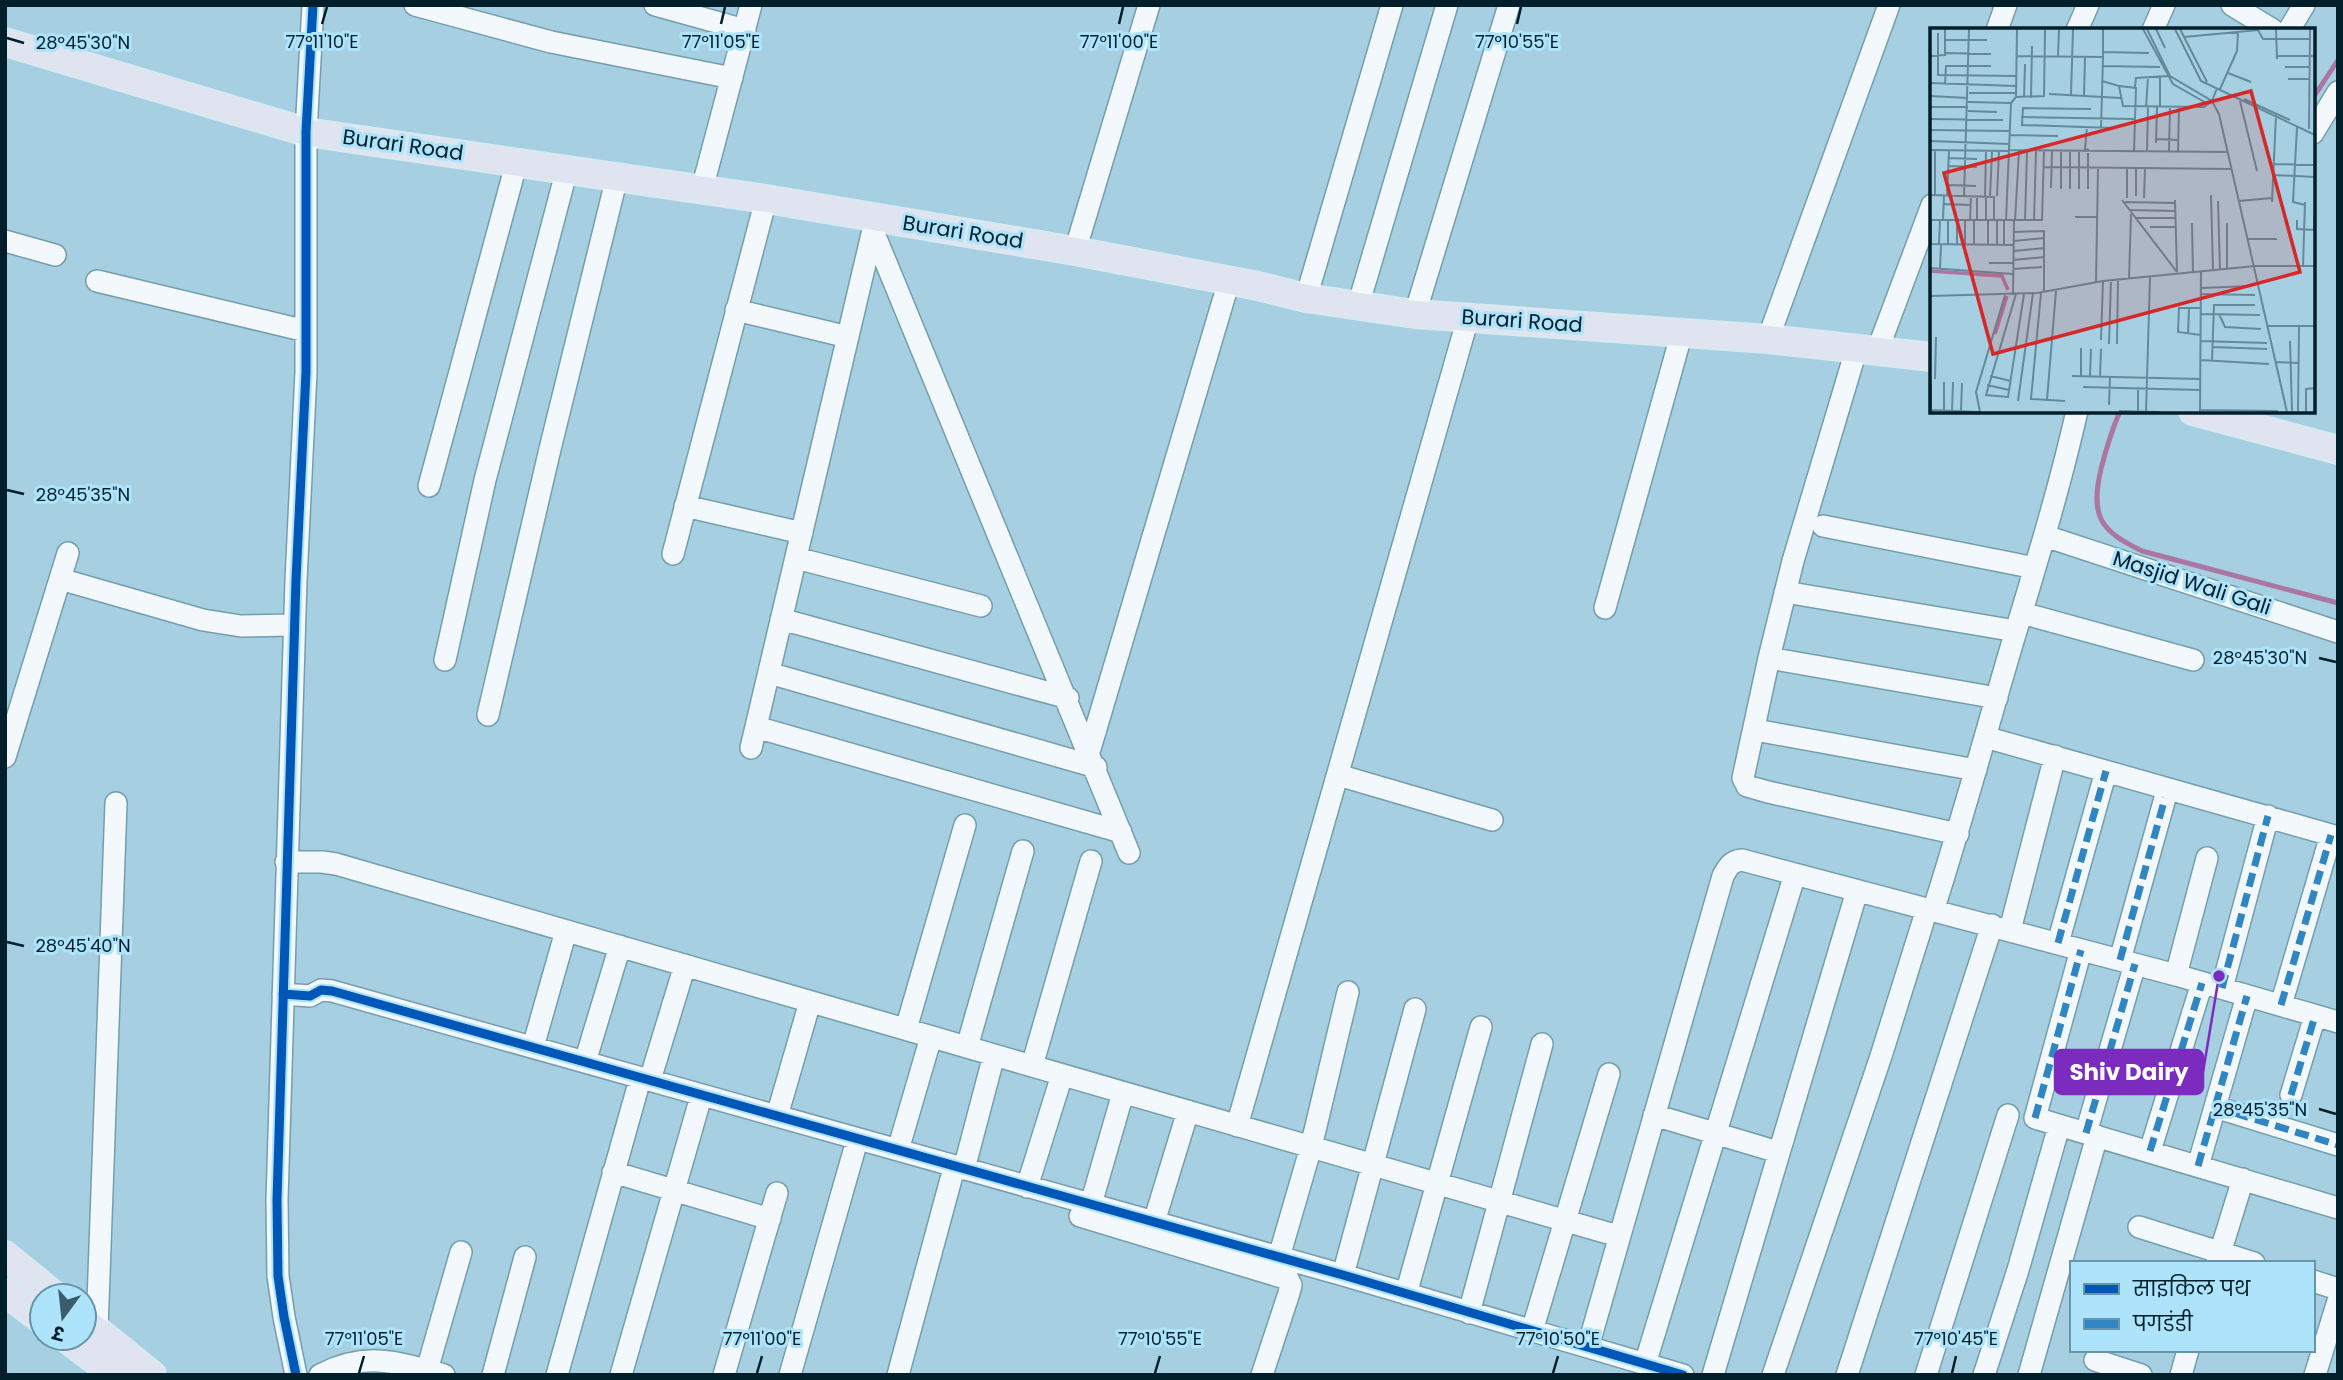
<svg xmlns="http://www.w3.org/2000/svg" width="2343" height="1380" font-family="Poppins,'Noto Sans Devanagari',sans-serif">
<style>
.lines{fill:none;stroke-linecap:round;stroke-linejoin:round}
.stream{stroke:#ac76a3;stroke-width:5}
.minor-casing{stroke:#759ead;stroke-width:24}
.major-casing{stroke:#d7eaf2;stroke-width:30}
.minor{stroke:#f2f8fb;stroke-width:21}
.major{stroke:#e0e4f0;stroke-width:26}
.quiet{stroke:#2f86c2;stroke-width:7;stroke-dasharray:14 7;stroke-linecap:butt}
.cycleway-casing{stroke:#ade4fc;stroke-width:13}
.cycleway{stroke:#0057b8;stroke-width:9}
.ticks{fill:none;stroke:#001f2b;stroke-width:2.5}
.labels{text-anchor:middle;stroke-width:6;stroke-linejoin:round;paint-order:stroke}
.street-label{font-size:21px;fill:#001f2b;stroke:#ade4fc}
.inset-river{fill:none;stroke:#ac76a3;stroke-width:3.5}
.inset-road{fill:none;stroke:#648999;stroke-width:2}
.view{fill:#d62828;fill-opacity:0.15;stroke:#d62828;stroke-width:3.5}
.inset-edge{fill:none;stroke:#001f2b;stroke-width:3.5}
.ticks-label{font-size:18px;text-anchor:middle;fill:#001f2b;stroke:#ade4fc;stroke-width:6;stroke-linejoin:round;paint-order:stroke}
.leader{fill:none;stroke:#7b2cbf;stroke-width:2.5}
.callout-dot{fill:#7b2cbf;stroke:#ade4fc;stroke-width:2.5}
.callout{fill:#7b2cbf;stroke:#7b2cbf;stroke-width:2.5}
.callout-label{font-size:23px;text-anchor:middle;font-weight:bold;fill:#fff}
</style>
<rect width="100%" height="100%" fill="#a6d0e2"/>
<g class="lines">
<path class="stream" d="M2313,98L2338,60
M2120,411C2112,430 2106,449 2101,469C2090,516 2100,531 2142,551L2338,603"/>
<defs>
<path id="minor" d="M415,5L551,42L732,78
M655,5L745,30
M2232,5L2273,30
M1997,30L2006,5
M2077,30L2088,5
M2153,30L2164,5
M2289,30L2304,5
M2313,133L2338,92
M702,189L751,5
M873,231L1129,853
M5,241L55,255
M1075,251L1149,5
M97,281L306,331
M1306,298L1392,5
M1358,306L1447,5
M736,310L848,337
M1415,314L1509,5
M1768,339L1889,5
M1857,347L1793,561L1769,658L1743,778L1747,786L1768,792L1958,834
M1878,349L1932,205
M429,486L517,161
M685,506L802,533
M1823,526L2035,568
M2045,536L2338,632
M673,554L766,199
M796,558L981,606
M60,579L203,620L241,626L294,625
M1785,592L2016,631
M1605,608L1682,332
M2022,613L2193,660
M781,619L1068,698
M1769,658L1997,698
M445,660L485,480L567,169
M769,673L1096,767
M488,715L550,449L617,177
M756,727L1121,832
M1755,730L1976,770
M1985,737L2338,837
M751,748L873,230
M1089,752L1229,281
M5,757L68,553
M1338,775L1492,820
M286,862H322L336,864L1618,1236
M1933,911C1963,818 1988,724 2016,631C2038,558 2060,486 2077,411
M2010,930L2055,756
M2058,943L2106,771
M2081,950L2035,1118L2338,1208
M2120,960L2165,798
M2176,975L2207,858
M2222,988L2268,816
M283,994L310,996L321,990L332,991L1343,1275L1683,1375
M2281,1005L2331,835
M906,1029L965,825
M533,1047L566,931
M967,1047L1023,851
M585,1062L620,946
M1032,1066L1091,861
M650,1080L685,965
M2291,1095L2315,1016
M2215,1107L2338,1145
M1654,1115L1778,1152
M777,1116L810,1002
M1237,1126L1468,318
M2086,1133L2135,964
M898,1150L931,1037
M2150,1151L2202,983
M2198,1166L2247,996
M964,1169L994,1055
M613,1172L770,1219
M1027,1187L1062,1075
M1091,1204L1123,1093
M1080,1216L1288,1279L1291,1285L1289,1293L1262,1375
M1154,1222L1188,1111
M2139,1227L2254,1263
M1279,1257L1311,1147L1348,992
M2217,1263L2243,1179
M1343,1275L1415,1009
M2313,1281L2338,1289
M1406,1294L1481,1027
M1469,1313L1542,1044
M97,1330L116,803
M1532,1331L1609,1074
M1588,1347L1723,876C1728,867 1731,861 1742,860L2176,975L2338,1022
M2095,1360L2141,1375
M1645,1364L1795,874
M427,1370L461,1252
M296,1375L284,1317L278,1276L277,1200L296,580L306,372V132L313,5
M320,1375C366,1351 397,1362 444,1375
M493,1375L525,1257
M557,1375L637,1090
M621,1375L698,1107
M724,1375L777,1193
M790,1375L854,1151
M898,1375L951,1179
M1713,1375L1857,891
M1773,1375L1881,1056L1927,909
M1847,1375L1992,925
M1926,1375L2008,1115
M1984,1375L2018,1270L2059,1126
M2029,1375L2097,1136
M2181,1375L2188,1350
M2315,1375L2338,1301"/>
<path id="major" d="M5,42L306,132L766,199L1075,251L1258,286L1306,298L1415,314L1768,339L1932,357
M2193,411L2338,450
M5,1255L55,1296
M5,1292L42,1320
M84,1320L152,1375
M66,1338L115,1375"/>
</defs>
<use href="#minor" class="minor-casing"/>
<use href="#major" class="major-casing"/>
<use href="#minor" class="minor"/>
<use href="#major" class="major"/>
<path class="quiet" d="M2058,943L2106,771
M2120,960L2165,798
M2222,988L2268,816
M2281,1005L2331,835
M2291,1095L2315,1016
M2215,1107L2338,1145
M2035,1118L2081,950
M2086,1133L2135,964
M2150,1151L2202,983
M2198,1166L2247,996"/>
<defs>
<path id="cycleway" d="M283,994L310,996L321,990L332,991L1343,1275L1683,1375
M296,1375L284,1317L278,1276L277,1200L296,580L306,372V132L313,5"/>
</defs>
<use href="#cycleway" class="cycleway-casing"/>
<use href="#cycleway" class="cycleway"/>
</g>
<path class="ticks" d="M322,24L327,7M721,24L725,7M1119,24L1123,7M1517,24L1521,7M7,38L24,43M7,490L24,494M2319,658L2336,662M7,942L24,946M2319,1109L2336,1114M359,1373L364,1356M757,1373L762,1356M1155,1373L1160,1356M1553,1373L1558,1356M1952,1373L1956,1356"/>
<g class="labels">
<g class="street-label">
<text transform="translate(403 145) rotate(8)" y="7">Burari Road</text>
<text transform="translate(963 232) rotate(9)" y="7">Burari Road</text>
<text transform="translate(1522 321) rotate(4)" y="7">Burari Road</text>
<text transform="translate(2192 583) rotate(18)" y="7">Masjid Wali Gali</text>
</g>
</g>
<g transform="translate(1930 28)">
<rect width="385" height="385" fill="#a6d0e2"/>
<path class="inset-river" d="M0,243L72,248L78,262M65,306L77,268"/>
<path class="inset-road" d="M213,1L243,56L278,76M217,1L240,48L282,73L289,86L357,384M226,1L235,20M245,1L271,53L385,107M250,1L277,54M346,1L347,31M8,5V47L87,48M254,9L328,2L333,11H380M16,12H57M173,24L219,25M16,25L61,26M0,28L15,27V1M87,28L173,29V1M128,28L129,1M347,28H385M173,38L230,39M355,39H380M298,45L321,54M358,51H380M172,53L189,58L193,78L274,79L282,73L287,60M0,55L86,58M15,56L16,38H61M189,58L206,60L204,123M205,59L206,50L238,48M290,61L307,23L308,4M39,65H86M119,66L191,70M141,67L143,1M0,68L38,70M154,68L155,28M86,69L114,68L115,2M94,70L95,36M101,70L102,18M314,71L360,92M310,73L327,143M38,74L81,75M81,75L86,69L87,1M0,79H38M216,79L218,49M230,79V49M161,81L93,80L92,97L183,100M38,83L67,84M91,89L204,91M0,91L73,92M157,99L155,121L159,122M367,99L363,174L375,177M171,100L173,29M379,101L380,1M0,102L80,103M80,107L128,108M226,111L248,112M0,113L80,116M226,115L227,79M0,122L80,123M5,122V167M80,122L298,124M217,123L218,79M239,123L240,79M248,124L249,79M158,125V161M18,130L47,131M343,136L385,137M18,138L47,139M114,139L302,141M343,147L385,149M18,157L46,158M121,160L122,123M131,161V124M140,161V124M149,161V124M0,167L64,169V193M281,167L283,242M17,168L19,122M34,168L39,1M67,168L69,123M206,168V141M55,169L56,123M60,169L62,123M197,170V141M214,170L215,141M192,172L247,244M245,172L247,244M288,173L290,242M309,173L342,170M195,174L245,175M342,174L346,87M13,176L41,177M199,182L246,183M145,189H167M206,190H246M0,192H112L114,123M13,192L14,168M76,192L81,75M367,192V201L385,202M40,193L41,168M44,193V217M47,193V169M56,193V169M74,193V217M85,193L89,123M95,193L97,123M104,193L106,123M262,195L263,245M220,199H246M384,201L385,178M84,204L114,203V264M318,211H347M84,213L114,210M0,216L84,217M1,216V192M9,216L10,192M18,216V192M27,216V192M58,216V193M35,217V192M67,217V193M84,223L115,220M83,232L115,229M59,235H83M373,239L375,174M0,240L83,246M10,241L11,216M83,241L112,239M297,241V195M199,251L201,186M166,254L168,141M271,260L322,258M111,265L101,371L135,373M86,266L56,367L78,369L94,266M271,266L325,267M83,267L84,193M0,268L107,265L173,253L325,238H385M271,286L330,287M289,286L295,299L331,301M338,298H385M258,307L259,280M271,307L248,304L249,280H271M171,312L173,253M271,313L337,315M360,313L362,383M179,316L181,252M187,316L188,251M283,319L337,321M271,332L339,336M282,333L284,277H325M346,334L368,335M60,348L81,353M142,348L270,351M151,348V320M160,348L161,321M170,349L171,321M5,351L6,309M57,357L79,362M153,359L270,362M208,360V383M117,372L126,263M88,373L103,265M179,377L180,349M0,382L50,384M1,382V355M270,382L348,383M14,383V354M22,383L23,354M31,383L32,355M189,383L230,384M368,383L369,298M50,384L46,364L75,267M216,384L220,249M270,384L271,244M376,384V361L385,360"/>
<path class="view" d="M321,63L370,244L63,326L14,145Z"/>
<rect width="385" height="385" class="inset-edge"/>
</g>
<g class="ticks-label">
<text x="322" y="48">77°11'10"E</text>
<text x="721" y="48">77°11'05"E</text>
<text x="1119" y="48">77°11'00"E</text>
<text x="1517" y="48">77°10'55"E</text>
<text x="83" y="49">28°45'30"N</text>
<text x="83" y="501">28°45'35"N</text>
<text x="2260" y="664">28°45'30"N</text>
<text x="83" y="952">28°45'40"N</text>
<text x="2260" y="1116">28°45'35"N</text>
<text x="364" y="1345">77°11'05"E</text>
<text x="762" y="1345">77°11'00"E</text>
<text x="1160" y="1345">77°10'55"E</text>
<text x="1558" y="1345">77°10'50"E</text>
<text x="1956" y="1345">77°10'45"E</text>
</g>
<path class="leader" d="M2219 976L2203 1072"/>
<circle class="callout-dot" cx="2219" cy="976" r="7"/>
<rect class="callout" x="2055" y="1050" width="148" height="44" rx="7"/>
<g class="callout-label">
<text x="2129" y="1080">Shiv Dairy</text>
</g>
<rect width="2343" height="1380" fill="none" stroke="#001f2b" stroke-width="14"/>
<rect x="2070" y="1261" width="245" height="91" fill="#ade4fc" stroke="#6895a8" stroke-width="2"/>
<rect x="2084" y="1284" width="35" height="10" fill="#0057b8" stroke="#6895a8" stroke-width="2"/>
<text x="2133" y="1296" font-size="21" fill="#001f2b">साइकिल पथ</text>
<rect x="2084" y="1319" width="35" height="10" fill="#2f86c2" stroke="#6895a8" stroke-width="2"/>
<text x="2133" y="1331" font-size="21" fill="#001f2b">पगडंडी</text>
<g transform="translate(63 1317) rotate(195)"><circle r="33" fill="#ade4fc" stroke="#6895a8" stroke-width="2"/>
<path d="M0-5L12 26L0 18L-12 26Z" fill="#3a5d6b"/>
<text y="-10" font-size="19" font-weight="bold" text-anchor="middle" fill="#001f2b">उ</text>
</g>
</svg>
